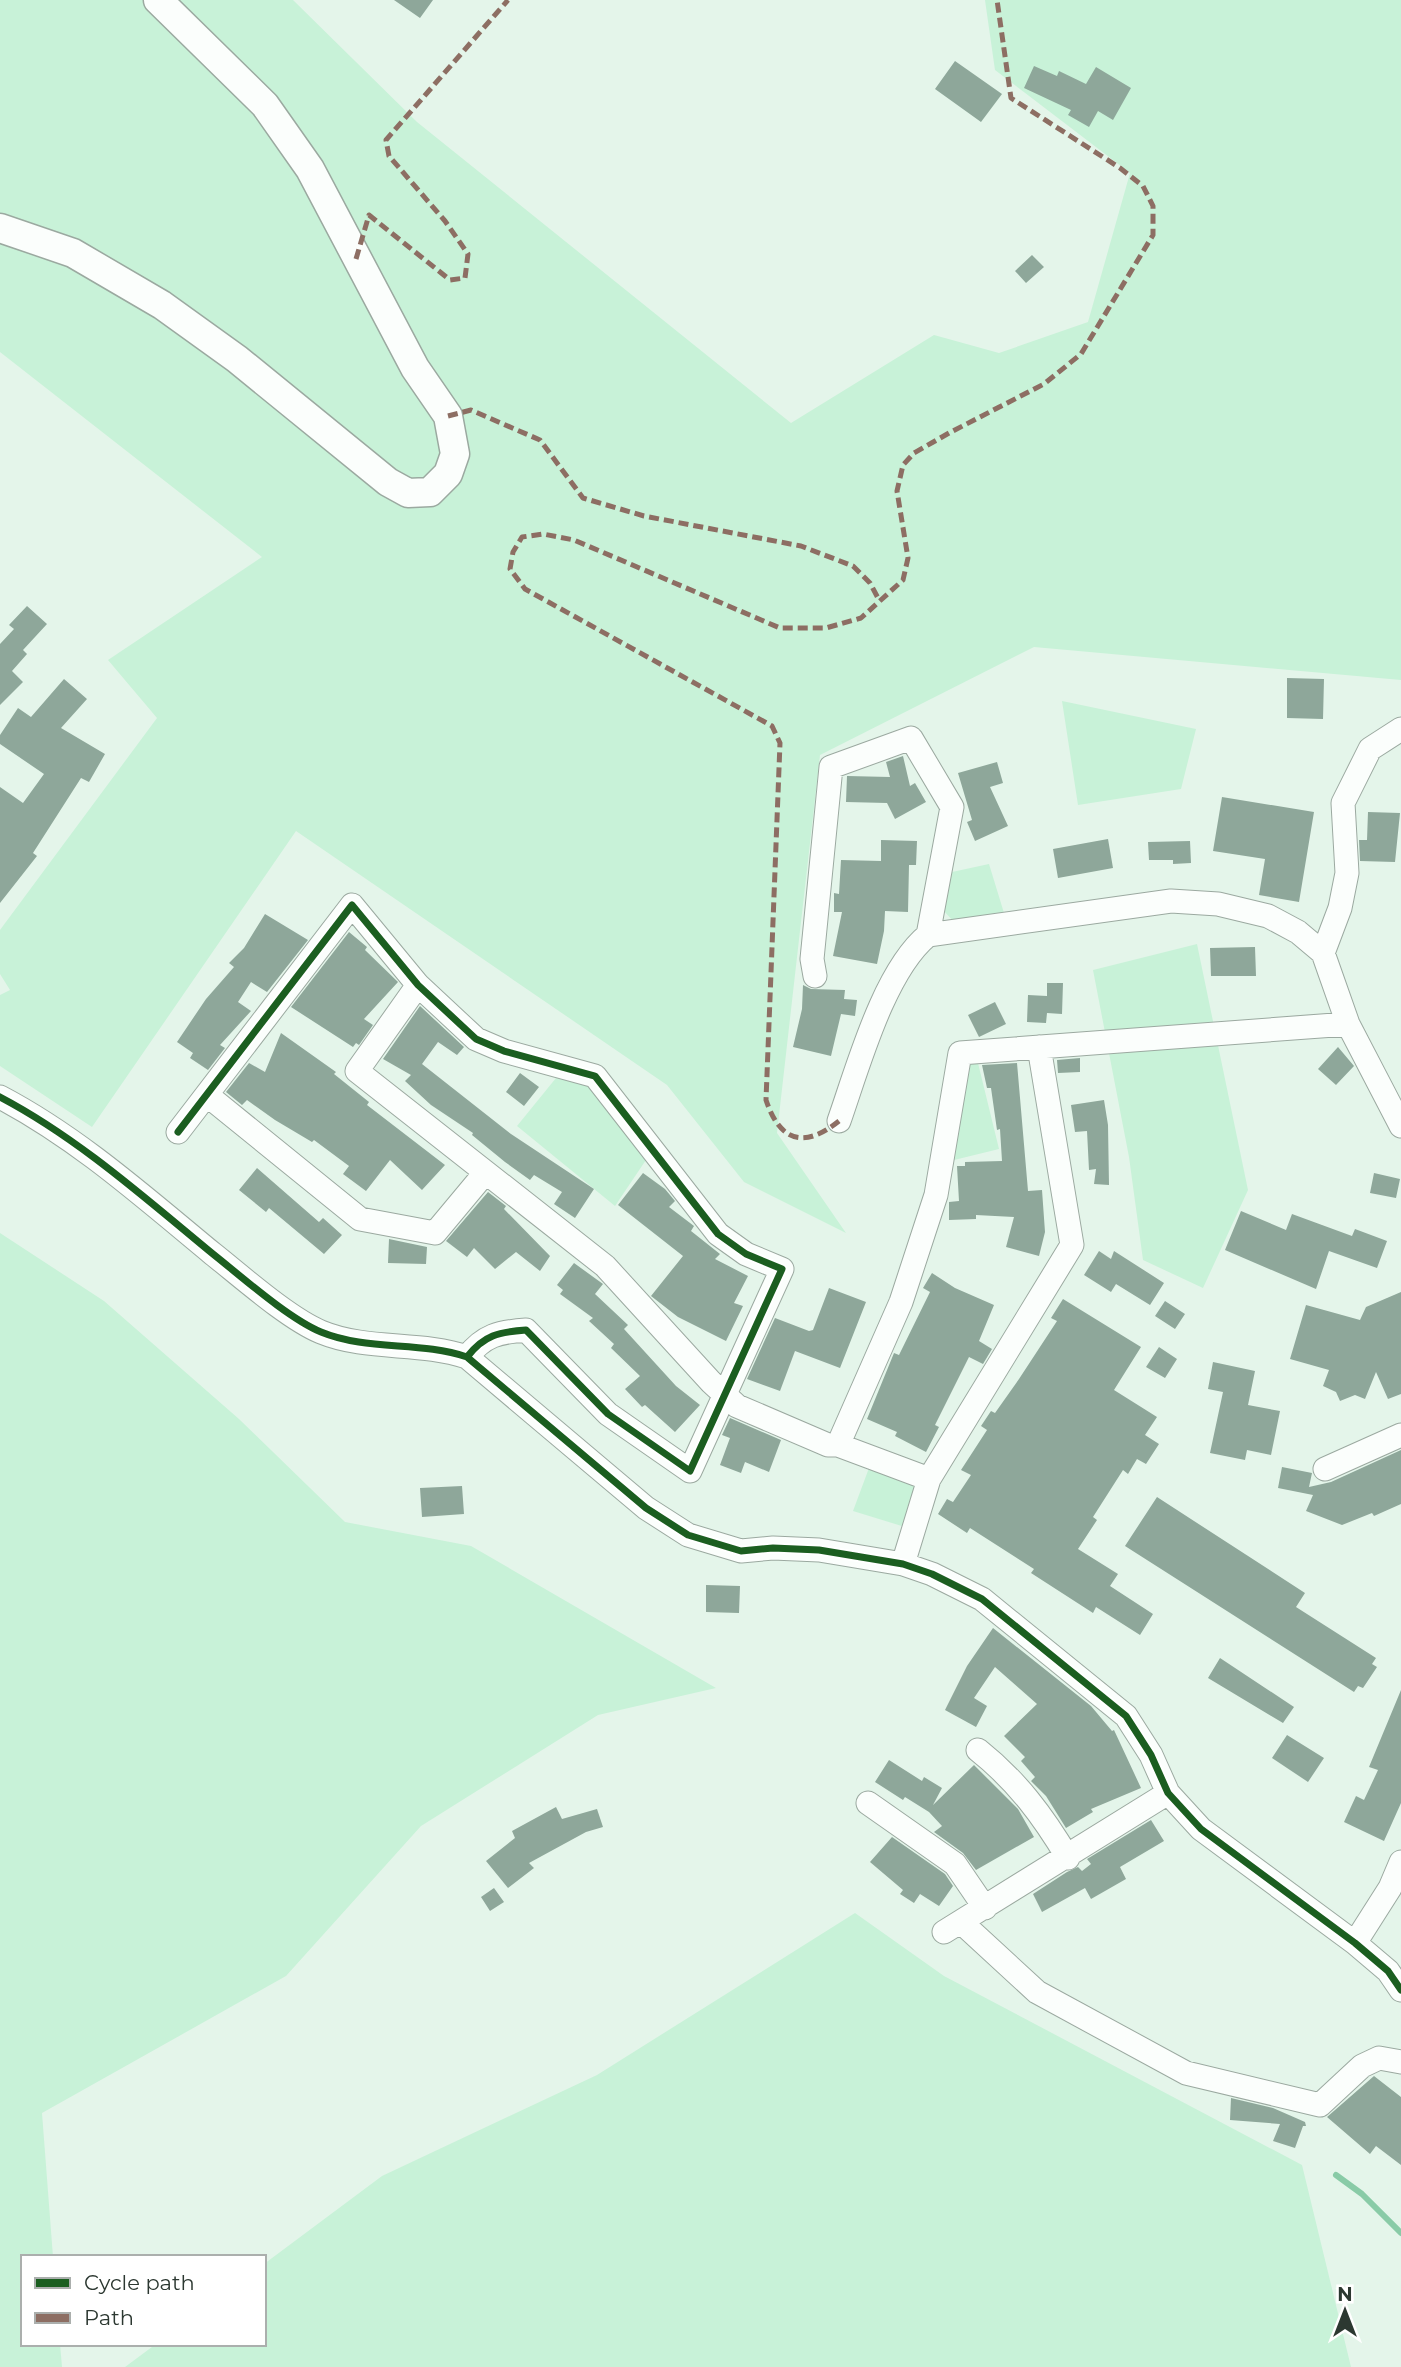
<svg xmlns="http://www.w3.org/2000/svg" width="1401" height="2367" font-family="Montserrat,sans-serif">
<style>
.green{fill:#c8f2d8}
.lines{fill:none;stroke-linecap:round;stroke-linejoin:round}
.stream{stroke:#89cba7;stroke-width:6}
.building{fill:#8ea79a}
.minor-casing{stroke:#9ba9a0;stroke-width:25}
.tertiary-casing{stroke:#9ba9a0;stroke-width:31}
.minor{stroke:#fbfefc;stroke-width:23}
.tertiary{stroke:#fbfefc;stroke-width:28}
.quiet{stroke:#8d6e63;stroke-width:5;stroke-dasharray:10 5;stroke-linecap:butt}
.cycleway-casing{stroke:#fff;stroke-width:11}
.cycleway{stroke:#1b5e20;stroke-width:7}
</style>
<rect width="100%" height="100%" fill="#e4f5ea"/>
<path class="green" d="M0,0H293L417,122L791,423L934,335L999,353L1088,322L1130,173L995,70L985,0H1401V680L1034,647L820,755L777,1133L846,1233L744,1182L667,1085L296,831L92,1127L0,1066V995L10,990L0,974V930L157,718L108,660L262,557L0,352Z
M1062,701L1196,729L1181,789L1078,805Z
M989,864L1004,913L955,923L943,910L952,872Z
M1197,944L1248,1190L1203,1288L1143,1260L1129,1157L1093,970Z
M978,1063L999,1149L950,1161L967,1064Z
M556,1078L592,1084L648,1157L615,1206L517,1126Z
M0,1233L104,1301L239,1419L345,1522L471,1546L716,1688L598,1715L421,1826L286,1976L42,2113L53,2257H23V2344H60L62,2367H0Z
M869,1468L918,1486L905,1527L853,1511Z
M855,1913L944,1976L1302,2165L1351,2367H125L156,2344H264V2264L382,2176L597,2075Z"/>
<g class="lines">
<path class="stream" d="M1336,2175L1362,2194L1401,2233"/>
</g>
<path class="building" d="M394,0H433L420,18Z
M955,61L1002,94L981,122L935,89Z
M1034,66L1057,76L1059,71L1086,84L1096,67L1131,88L1113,120L1098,111L1089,127L1068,115L1071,110L1024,88Z
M1032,255L1044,267L1026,283L1015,271Z
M27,606L47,624L23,650L27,654L12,671L23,682L0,705V644L14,629L9,625Z
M1287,678L1324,679L1323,719L1287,718Z
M64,679L87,699L61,728L105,754L89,782L81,778L33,853L37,856L0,903V787L23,803L44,774L0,744V735L18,708L31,717Z
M903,756L910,786L915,783L926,802L895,819L887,803L846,802L847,776L890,777L886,762Z
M997,762L1003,783L990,787L1008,826L975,841L967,822L972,820L958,773Z
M1222,797L1314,812L1299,902L1259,895L1265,859L1213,851Z
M1368,812L1400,813L1395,862L1360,861L1359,840H1367Z
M1108,839L1113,868L1058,878L1053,849Z
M881,840L917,841L916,865H909L908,912L885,911L884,931L877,964L833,956L842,912H834V893L839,894L841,860L881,861Z
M1190,841L1191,863L1173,864V860H1149L1148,842Z
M265,914L308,940L267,992L251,982L238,1002L251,1011L220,1045L225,1048L208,1070L190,1058L193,1053L177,1042L206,999L234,967L229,963L244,948Z
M349,932L367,947L365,950L398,982L364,1019L373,1025L359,1045L356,1043L353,1047L291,1007Z
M1255,947L1256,976H1211L1210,948Z
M1047,983H1063L1062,1014L1047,1013L1046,1023L1027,1022L1028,995L1047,996Z
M803,985L811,989L845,990L844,999L857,1000L855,1016L841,1014L831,1056L793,1047L802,1009Z
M995,1002L1006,1024L979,1037L968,1015Z
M420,1006L464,1047L457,1055L438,1042L422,1064L511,1134L594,1189L575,1218L554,1204L562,1192L534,1175L530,1180L505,1162L472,1135L473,1133L431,1105L405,1081L411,1075L383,1059Z
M281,1033L336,1072L334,1074L369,1102L367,1105L445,1165L422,1190L390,1160L366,1191L343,1174L349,1166L314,1140L312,1142L275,1120L247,1100L242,1105L226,1092L249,1063L265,1072Z
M1338,1047L1354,1066L1336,1085L1318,1069Z
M1080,1058V1072L1058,1073L1057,1060Z
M1017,1063L1028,1191L1042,1190L1045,1232L1039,1256L1006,1247L1014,1217L976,1215V1219L949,1220V1202L959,1201L957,1166H965V1162L1002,1161L1000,1129L997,1130L991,1088H987L982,1065Z
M520,1073L539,1087L524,1106L506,1092Z
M1104,1100L1108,1125L1109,1185L1094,1184L1096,1169L1089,1170L1087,1131L1075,1132L1071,1105Z
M257,1168L319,1222L323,1218L342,1235L324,1254L269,1208L266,1212L239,1190Z
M643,1173L665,1189L675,1201L669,1207L694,1226L691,1231L720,1254L715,1259L748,1276L734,1303L743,1306L726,1341L678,1317L651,1296L683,1256L618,1205Z
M1374,1173L1400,1179L1396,1198L1370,1193Z
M488,1192L506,1206L504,1209L550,1256L540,1271L516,1252L495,1269L474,1248L467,1257L446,1241Z
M1241,1211L1286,1230L1292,1214L1352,1236L1355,1229L1387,1241L1377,1268L1329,1251L1316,1289L1225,1250Z
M389,1239L427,1247L426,1264L388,1263Z
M1099,1251L1111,1259L1114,1251L1164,1283L1150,1305L1116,1284L1111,1292L1084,1275Z
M574,1263L603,1284L595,1294L628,1325L624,1329L676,1386L700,1405L675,1432L645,1405L642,1407L625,1389L640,1376L611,1348L614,1344L589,1321L593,1318L560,1294L563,1290L557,1285Z
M932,1273L955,1288L994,1305L979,1341L992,1349L983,1364L969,1357L935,1425L939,1427L926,1452L895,1436L897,1432L867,1419L894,1353L899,1355L930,1292L923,1288Z
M829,1288L866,1302L840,1368L795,1351L780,1391L747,1379L775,1318L809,1331L813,1330Z
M1401,1292V1394L1388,1399L1376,1372L1365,1399L1355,1395L1340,1401L1336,1392L1323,1386L1329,1370L1290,1359L1306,1305L1360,1320L1366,1307Z
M1063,1299L1141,1347L1114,1390L1157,1417L1145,1435L1159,1444L1146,1464L1137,1459L1128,1474L1123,1470L1093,1517L1097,1520L1078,1549L1118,1574L1110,1586L1153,1614L1140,1635L1096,1607L1093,1613L1031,1573L1034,1569L970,1528L967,1533L938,1514L947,1499L953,1502L971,1475L961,1470L987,1430L981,1426L991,1411L995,1413L1019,1379L1057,1321L1051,1318Z
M1165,1301L1185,1314L1175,1329L1155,1316Z
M1159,1347L1177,1359L1165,1378L1146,1367Z
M1213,1362L1255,1371L1248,1405L1280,1411L1271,1455L1247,1450L1245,1460L1210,1453L1223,1392L1208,1389Z
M730,1418L781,1440L769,1472L745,1462L741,1473L720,1465L730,1438L722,1435Z
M1401,1450V1504L1374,1516L1372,1513L1342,1525L1306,1511L1313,1495L1278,1488L1282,1467L1312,1473L1309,1487L1331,1482Z
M462,1486L464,1514L422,1517L420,1488Z
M1157,1497L1305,1593L1296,1607L1376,1658L1372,1664L1377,1667L1363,1688L1358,1686L1354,1692L1125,1546Z
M706,1585L740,1586L739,1613L706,1612Z
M993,1628L1091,1706L1112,1731L1114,1730L1141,1788L1091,1809L1093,1812L1066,1828L1046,1796L1031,1781L1035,1777L1021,1761L1025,1757L1004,1736L1037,1704L995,1667L974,1698L987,1706L976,1727L945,1710L967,1666Z
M1220,1658L1294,1707L1283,1723L1208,1678Z
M1401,1690V1803L1384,1841L1344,1822L1356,1796L1364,1800L1378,1770L1369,1767Z
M1287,1735L1324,1758L1308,1782L1272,1758Z
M889,1760L922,1781L924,1777L942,1788L933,1805L974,1765L1018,1809L1034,1837L976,1870L963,1853L934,1832L942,1826L929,1812L905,1797L903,1800L875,1782Z
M556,1807L562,1819L597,1809L603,1827L586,1832L529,1863L534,1868L508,1888L486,1861L515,1838L512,1831Z
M1151,1820L1164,1841L1120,1867L1126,1879L1091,1899L1085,1888L1042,1912L1033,1894L1067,1872L1078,1867L1082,1871L1091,1864L1087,1859Z
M892,1837L945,1874L953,1886L939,1906L920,1894L914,1903L900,1894L903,1890L870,1862Z
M494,1888L504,1902L490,1911L481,1897Z
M1374,2076L1401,2097V2165L1376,2146L1370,2154L1327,2117Z
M1231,2098L1273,2108L1305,2122L1306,2126H1303L1295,2148L1273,2141L1280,2124L1230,2120Z"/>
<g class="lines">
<defs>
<path id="minor" d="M1323,953L1340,908L1347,873L1343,803L1370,749L1401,729
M815,976L812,959L831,767L911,738L952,807L928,935
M418,985L357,1071L605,1266L711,1382L737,1406L828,1445H838L929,1479
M207,1095L360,1219L435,1233L485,1173
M0,1097C78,1138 145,1198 213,1254C242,1277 288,1318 321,1332C367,1351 420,1341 467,1357L646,1508L688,1535L741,1551L773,1548L819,1550L903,1564L932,1574L982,1599L1126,1716L1151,1755L1168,1793L1201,1829L1355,1943L1388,1971L1401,1990
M839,1121C858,1067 884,971 928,935L1171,901L1218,904L1268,916L1298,932L1323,953L1348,1024L1401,1126
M178,1132L352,905L418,985L476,1039L504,1051L595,1076L718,1234L746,1254L782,1269L690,1471L608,1414L526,1330C499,1332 484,1335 467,1357
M838,1445L901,1302L936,1195L960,1053L1348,1024
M1325,1469L1401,1435
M903,1564L929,1479L1072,1245L1039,1047
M978,1750C1017,1781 1043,1816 1068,1858
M868,1803L955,1864L985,1908
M961,1922L1037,1992L1186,2073L1320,2105L1362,2066L1379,2058L1401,2062
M944,1932L1168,1793
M1355,1943L1390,1888L1401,1862"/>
<path id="tertiary" d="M0,228L73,253L162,305L237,359L388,482L408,493L430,492L448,474L455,454L448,416L415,368L310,169L265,105L158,0"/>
</defs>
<use href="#minor" class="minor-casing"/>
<use href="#tertiary" class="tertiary-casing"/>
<use href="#minor" class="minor"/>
<use href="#tertiary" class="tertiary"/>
<path class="quiet" d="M356,259L369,215L450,280L465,278L468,254L445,221L389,156L386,140L508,0
M448,416L471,410L540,440L583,498L644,516L801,546L853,566L870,583L879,600
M839,1121C804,1149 780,1142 766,1100L780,743L772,726L525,589L510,569L513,552L522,537L543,534L574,540L780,628H826L861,618L903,580L908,558L897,491L903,465L914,453L949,433L1044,384L1081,354L1153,235V206L1143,186L1120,168L1011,98L997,0"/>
<defs>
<path id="cycleway" d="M0,1097C78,1138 145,1198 213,1254C242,1277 288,1318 321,1332C367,1351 420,1341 467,1357L646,1508L688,1535L741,1551L773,1548L819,1550L903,1564L932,1574L982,1599L1126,1716L1151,1755L1168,1793L1201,1829L1355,1943L1388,1971L1401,1990
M178,1132L352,905L418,985L476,1039L504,1051L595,1076L718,1234L746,1254L782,1269L690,1471L608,1414L526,1330C499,1332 484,1335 467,1357"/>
</defs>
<use href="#cycleway" class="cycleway-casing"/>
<use href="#cycleway" class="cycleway"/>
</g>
<rect x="21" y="2255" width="245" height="91" fill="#ffffff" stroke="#abafad" stroke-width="2"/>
<rect x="35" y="2278" width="35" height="10" fill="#1b5e20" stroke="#abafad" stroke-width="2"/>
<text x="84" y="2290" font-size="21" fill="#2c3831">Cycle path</text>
<rect x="35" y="2313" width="35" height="10" fill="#8d6e63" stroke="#abafad" stroke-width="2"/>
<text x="84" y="2325" font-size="21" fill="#2c3831">Path</text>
<g transform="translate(1345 2311)" stroke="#ffffff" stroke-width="5" paint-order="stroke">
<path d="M0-5L12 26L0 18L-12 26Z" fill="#2c3831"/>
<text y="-10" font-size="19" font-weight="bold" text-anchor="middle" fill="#2c3831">N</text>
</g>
</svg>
